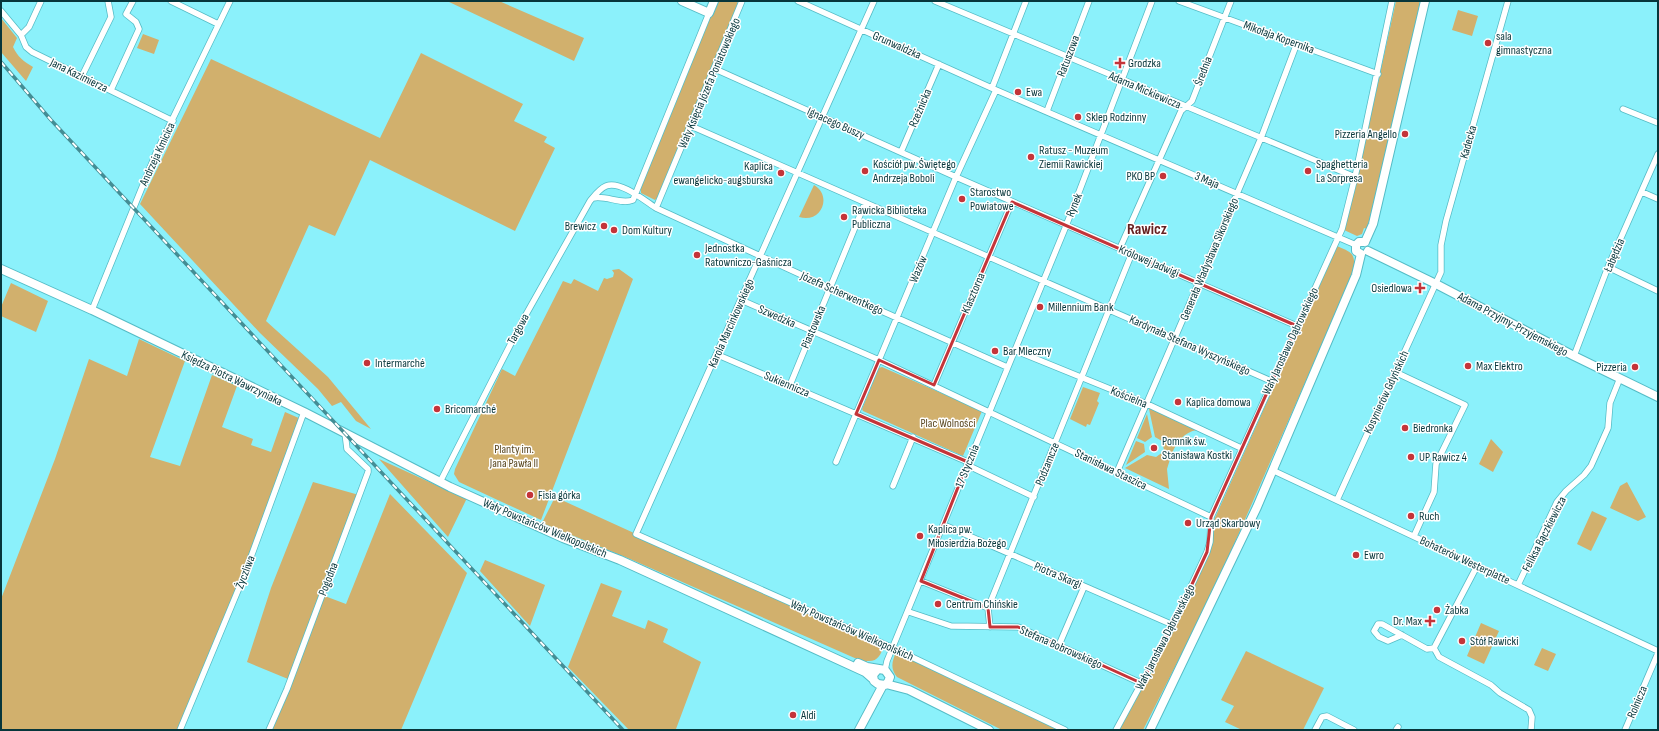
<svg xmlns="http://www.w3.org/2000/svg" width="1659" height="731" font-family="'Sofia Sans Condensed',sans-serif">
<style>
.green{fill:#d1b06d}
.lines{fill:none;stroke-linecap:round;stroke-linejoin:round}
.street-casing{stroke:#54bcc6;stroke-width:7}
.secondary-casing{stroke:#54bcc6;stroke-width:10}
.street{stroke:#fff;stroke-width:5.5}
.secondary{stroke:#fff;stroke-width:8}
.rail-casing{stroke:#448d94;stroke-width:3.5}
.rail{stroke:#fff;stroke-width:2;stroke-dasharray:6;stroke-linecap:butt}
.marked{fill:none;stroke:#c43439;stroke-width:3;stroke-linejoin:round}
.poi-dot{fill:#c43439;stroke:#fff;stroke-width:1.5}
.labels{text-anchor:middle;stroke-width:3;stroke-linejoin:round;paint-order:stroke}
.poi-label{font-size:12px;fill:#07363b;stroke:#fff;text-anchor:start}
.street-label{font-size:12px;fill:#07363b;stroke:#fff}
.park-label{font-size:12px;fill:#59461f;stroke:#fff}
.district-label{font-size:16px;font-weight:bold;fill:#662121;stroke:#fff}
</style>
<rect width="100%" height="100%" fill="#8bf1fb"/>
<path class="green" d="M447,1H499L584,38L574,61Z
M717,1H738L733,19L659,196L655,200L641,193V188Z
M1396,1H1420L1409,57L1367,229L1364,228L1362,234L1357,236L1344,230L1357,178Z
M1458,10L1478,16L1472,36L1452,30Z
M1,18L17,38L13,47C18,57 23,61 33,67L26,81L1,52Z
M143,34L159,40L154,54L137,48Z
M421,53L523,104L514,121L547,137L544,142L555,148L515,231L370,160L335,236L309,225L266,321L328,377L371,429L356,421L341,402L332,406L318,389L260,333L140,204L211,59L380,138Z
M814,185C833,196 821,224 799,217Z
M1337,246C1353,253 1355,253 1354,271L1214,590L1143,730H1119L1177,622L1210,553L1214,520Z
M619,269L633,279L541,520L459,482L454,474L455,469L502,369L515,376L563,281L571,284L574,279L598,291L604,278L607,279L613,277L614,273L612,270Z
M11,283L48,301L36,332L1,316V307Z
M139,339L185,361L150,457L180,466L212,375L237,386L222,427L253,439L251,445L271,452L285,412L301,419L272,498L181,730H1V599L55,459L89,359L127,376Z
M882,367L982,411L963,456L863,411L862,409L879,368Z
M1083,387L1100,393L1097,401L1099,403L1090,425L1087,424L1086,427L1070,419Z
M1149,409H1151L1197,430C1184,432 1177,442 1172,453L1164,450L1162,441L1155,437Z
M1147,414L1152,437L1145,442L1137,438Z
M1491,439L1503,452L1493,472L1479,464Z
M1136,441L1144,444L1145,452L1126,465Z
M1163,452L1171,456L1167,469L1169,489L1125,468L1147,455L1156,457Z
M379,459L436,485L458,491L468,496L448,537Z
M313,482L359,495L322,595L346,604L390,494L467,573L401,730H267L288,679L247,662L271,588Z
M1627,482L1646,517L1638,521L1610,508L1620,486Z
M555,497L884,647C880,655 878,662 867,661L866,663L630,559L542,523Z
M1592,511L1607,518L1591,551L1577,544Z
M485,560L545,585L530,626L480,571Z
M601,583L622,591L612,616L645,629L648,620L668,629L663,642L701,662L676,729L678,730H629L568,667Z
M1481,623L1499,631L1484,664L1467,656Z
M1542,648L1556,654L1548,671L1534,665Z
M1246,651L1324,688L1303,730H1242L1225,722L1234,706L1221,700Z
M896,652L1060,730H1002L897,677C890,668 892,662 896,652Z"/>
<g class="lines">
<defs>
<path id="street" d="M171,1L218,24
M798,1L996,90L1356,245
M874,1L636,534L893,648L1065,730
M935,1L1355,177
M1179,1L1378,74
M1,11L21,35L26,47L32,52L173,121
M21,35L29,27L41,1
M715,69L956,177L879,360L741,300
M82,76L111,17L108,1
M992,88L1026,1
M111,90L139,29L136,22L126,14L133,1
M996,90L956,177L1297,326
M1623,109L1658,123
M1047,111L1089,1
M691,126L1271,381
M901,152L939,64
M1642,192L1658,199
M593,198C606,195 621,205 633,200L709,13
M656,208L742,1
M1120,248L1181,111L1192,101L1231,1
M1608,267L1658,291
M92,310L156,153L230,1
M1014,350L1147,404L1241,448
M718,355L856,414L836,462
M1574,356L1608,267L1658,154
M1395,372L1465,405L1436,464L1434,492L1414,536
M790,385L865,203
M934,385L1012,202
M968,462L856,414L879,360L1211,517
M967,465L1034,497
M1272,470L1658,651
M1117,472L1261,138L1297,43
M440,482L524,318L590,201C595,195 599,189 606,186C620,180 645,201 656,208L830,288L1007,367
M893,486L913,437
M1337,500L1441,272V245L1446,221L1508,1
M944,525L1173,625
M921,581L988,608L1132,253
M1518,585L1557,502L1566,491L1584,475L1591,466L1608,428L1610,403L1620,378
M988,608L990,627
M909,612L951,626L1018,627L1141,683
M1402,635L1388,641L1379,637L1374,631L1378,624H1382L1427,649L1434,648
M1059,645L1084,587
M1434,648L1439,657L1491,685L1500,693L1529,710L1532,717L1531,730
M1434,648L1477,566
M885,670L887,661L1066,226L1152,1
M180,730L244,576L304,412
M269,730L287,689L368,472V469L347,449L345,433
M1116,730L1173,625L1207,552L1210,542L1211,517L1342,229L1355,177L1392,1
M1315,730L1322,717L1327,716L1354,730
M1396,730L1398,727
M1625,730L1658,653"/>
<path id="secondary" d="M682,1L709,13L714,1
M1365,242L1373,224L1425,1
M1368,251L1436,284L1574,356L1658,397
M1361,254L1356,251V245L1359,242H1365
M1,269L92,310L304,412L450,487L563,538L620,560L865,672L873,679
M858,663L867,667L885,670L890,677L888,682L885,685L878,684L874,681L873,675L878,669
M886,684L909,690L989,730
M859,730L883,685
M1150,730L1257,507L1356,275L1361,254"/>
</defs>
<use href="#street" class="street-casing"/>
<use href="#secondary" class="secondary-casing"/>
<use href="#street" class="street"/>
<use href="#secondary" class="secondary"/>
<defs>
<path id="rail" d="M1,62L51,120L623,730"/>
</defs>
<use href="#rail" class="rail-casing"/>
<use href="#rail" class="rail"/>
</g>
<path class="marked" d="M1012,202L1297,326L1211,517L1207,552L1173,625L1141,683L1018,627H990L988,608L921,581L968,462L856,414L879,360L934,385Z"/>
<g class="poi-dot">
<circle cx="1488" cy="43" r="4"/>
<path d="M1118 57h4v4h4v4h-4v4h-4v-4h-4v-4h4z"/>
<circle cx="1018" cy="92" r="4"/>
<circle cx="1078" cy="117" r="4"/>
<circle cx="1405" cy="134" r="4"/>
<circle cx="1031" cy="157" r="4"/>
<circle cx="865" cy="171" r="4"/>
<circle cx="1308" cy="171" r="4"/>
<circle cx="781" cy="173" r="4"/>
<circle cx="1163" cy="176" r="4"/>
<circle cx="962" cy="199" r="4"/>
<circle cx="844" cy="217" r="4"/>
<circle cx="604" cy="226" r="4"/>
<circle cx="614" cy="230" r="4"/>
<circle cx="697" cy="255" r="4"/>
<path d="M1418 282h4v4h4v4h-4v4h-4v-4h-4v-4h4z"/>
<circle cx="1040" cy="307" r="4"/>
<circle cx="995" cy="351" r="4"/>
<circle cx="367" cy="363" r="4"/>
<circle cx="1468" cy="366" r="4"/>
<circle cx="1635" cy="367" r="4"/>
<circle cx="1178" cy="402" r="4"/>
<circle cx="437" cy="409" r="4"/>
<circle cx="1405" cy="428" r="4"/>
<circle cx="1154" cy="448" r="4"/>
<circle cx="1411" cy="457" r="4"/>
<circle cx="530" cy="495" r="4"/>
<circle cx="1411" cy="516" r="4"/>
<circle cx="1188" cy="523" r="4"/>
<circle cx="920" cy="536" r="4"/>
<circle cx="1356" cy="555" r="4"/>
<circle cx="938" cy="604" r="4"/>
<circle cx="1437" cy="610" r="4"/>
<path d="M1428 615h4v4h4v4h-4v4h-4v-4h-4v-4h4z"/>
<circle cx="1462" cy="641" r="4"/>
<circle cx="793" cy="715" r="4"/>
</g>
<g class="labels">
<g class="poi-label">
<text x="1496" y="40">sala<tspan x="1496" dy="14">gimnastyczna</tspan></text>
<text x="1128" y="67">Grodzka</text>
<text x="1026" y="96">Ewa</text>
<text x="1086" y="121">Sklep Rodzinny</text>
<text x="1397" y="138" text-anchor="end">Pizzeria Angello</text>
<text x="1039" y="154">Ratusz - Muzeum<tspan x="1039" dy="14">Ziemii Rawickiej</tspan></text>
<text x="873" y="168">Kościół pw. Świętego<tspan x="873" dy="14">Andrzeja Boboli</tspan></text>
<text x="1316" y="168">Spaghetteria<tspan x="1316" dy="14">La Sorpresa</tspan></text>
<text x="773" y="170" text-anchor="end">Kaplica<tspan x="773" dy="14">ewangelicko-augsburska</tspan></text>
<text x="1155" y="180" text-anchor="end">PKO BP</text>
<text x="970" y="196">Starostwo<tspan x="970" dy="14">Powiatowe</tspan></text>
<text x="852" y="214">Rawicka Biblioteka<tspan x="852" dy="14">Publiczna</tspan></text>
<text x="596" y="230" text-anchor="end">Brewicz</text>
<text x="622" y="234">Dom Kultury</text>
<text x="705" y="252">Jednostka<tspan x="705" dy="14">Ratowniczo-Gaśnicza</tspan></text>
<text x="1412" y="292" text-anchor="end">Osiedlowa</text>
<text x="1048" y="311">Millennium Bank</text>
<text x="1003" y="355">Bar Mleczny</text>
<text x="375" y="367">Intermarché</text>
<text x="1476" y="370">Max Elektro</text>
<text x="1627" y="371" text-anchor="end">Pizzeria</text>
<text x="1186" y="406">Kaplica domowa</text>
<text x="445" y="413">Bricomarché</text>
<text x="1413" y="432">Biedronka</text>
<text x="1162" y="445">Pomnik św.<tspan x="1162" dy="14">Stanisława Kostki</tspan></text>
<text x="1419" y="461">UP Rawicz 4</text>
<text x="538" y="499">Fisia górka</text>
<text x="1419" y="520">Ruch</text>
<text x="1196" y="527">Urząd Skarbowy</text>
<text x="928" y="533">Kaplica pw.<tspan x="928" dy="14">Miłosierdzia Bożego</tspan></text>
<text x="1364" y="559">Ewro</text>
<text x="946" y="608">Centrum Chińskie</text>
<text x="1445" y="614">Żabka</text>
<text x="1422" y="625" text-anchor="end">Dr. Max</text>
<text x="1470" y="645">Stół Rawicki</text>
<text x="801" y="719">Aldi</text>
</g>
<g class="street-label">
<text transform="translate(1279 37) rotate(20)" y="4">Mikołaja Kopernika</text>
<text transform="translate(897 45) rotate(24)" y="4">Grunwaldzka</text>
<text transform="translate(1068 56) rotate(-69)" y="4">Ratuszowa</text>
<text transform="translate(1203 71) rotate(-69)" y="4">Średnia</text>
<text transform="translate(79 75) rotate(26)" y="4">Jana Kazimierza</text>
<text transform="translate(709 83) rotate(-67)" y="4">Wały Księcia Józefa Poniatowskiego</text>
<text transform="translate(1145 90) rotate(23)" y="4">Adama Mickiewicza</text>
<text transform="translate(920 108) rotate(-67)" y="4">Rzeźnicka</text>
<text transform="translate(836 123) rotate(24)" y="4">Ignacego Buszy</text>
<text transform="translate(1468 142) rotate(-74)" y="4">Kadecka</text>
<text transform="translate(157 154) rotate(-65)" y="4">Andrzeja Kmicica</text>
<text transform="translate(1207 180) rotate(23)" y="4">3 Maja</text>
<text transform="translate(1074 205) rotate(-68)" y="4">Rynek</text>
<text transform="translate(1614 255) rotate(-67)" y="4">Łabędzia</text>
<text transform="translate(1209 259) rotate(-67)" y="4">Generała Władysława Sikorskiego</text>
<text transform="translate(1149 261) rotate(23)" y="4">Królowej Jadwigi</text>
<text transform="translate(918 269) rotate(-67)" y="4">Wazów</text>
<text transform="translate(842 293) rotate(24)" y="4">Józefa Scherwentkego</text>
<text transform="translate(973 293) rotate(-67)" y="4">Klasztorna</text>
<text transform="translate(777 316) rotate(24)" y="4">Szwedzka</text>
<text transform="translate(731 323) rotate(-66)" y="4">Karola Marcinkowskiego</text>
<text transform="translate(1513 324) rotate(28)" y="4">Adama Przyjmy-Przyjemskiego</text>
<text transform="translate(813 327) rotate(-67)" y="4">Piastowska</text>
<text transform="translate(518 329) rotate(-62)" y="4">Targowa</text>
<text transform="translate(1290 341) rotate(-65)" y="4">Wały Jarosława Dąbrowskiego</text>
<text transform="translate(1190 345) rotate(24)" y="4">Kardynała Stefana Wyszyńskiego</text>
<text transform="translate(232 378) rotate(26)" y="4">Księdza Piotra Wawrzyniaka</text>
<text transform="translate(787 384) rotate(23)" y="4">Sukiennicza</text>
<text transform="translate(1386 392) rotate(-65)" y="4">Kosynierów Gdyńskich</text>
<text transform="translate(1129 397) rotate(22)" y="4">Kościelna</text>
<text transform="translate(1047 464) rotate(-68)" y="4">Podzamcze</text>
<text transform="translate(967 466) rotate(-68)" y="4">17 Stycznia</text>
<text transform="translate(1111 469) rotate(26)" y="4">Stanisława Staszica</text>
<text transform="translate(545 528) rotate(23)" y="4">Wały Powstańców Wielkopolskich</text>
<text transform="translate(1544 534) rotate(-63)" y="4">Feliksa Bączkiewicza</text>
<text transform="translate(1465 560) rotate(25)" y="4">Bohaterów Westerplatte</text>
<text transform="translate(245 572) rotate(-69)" y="4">Życzliwa</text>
<text transform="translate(1058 575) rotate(23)" y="4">Piotra Skargi</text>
<text transform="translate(328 579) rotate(-69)" y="4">Pogodna</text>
<text transform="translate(852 630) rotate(24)" y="4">Wały Powstańców Wielkopolskich</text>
<text transform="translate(1165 637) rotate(-63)" y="4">Wały Jarosława Dąbrowskiego</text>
<text transform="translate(1061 647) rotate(24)" y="4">Stefana Bobrowskiego</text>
<text transform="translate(1637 702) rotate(-67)" y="4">Rolnicza</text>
</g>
<g class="park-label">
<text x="948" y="427">Plac Wolności</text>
<text x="514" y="453">Planty im.<tspan x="514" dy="14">Jana Pawła II</tspan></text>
</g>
<g class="district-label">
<text x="1147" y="234">Rawicz</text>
</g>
</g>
<rect width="1659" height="731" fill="none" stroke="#07363b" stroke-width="4"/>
</svg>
